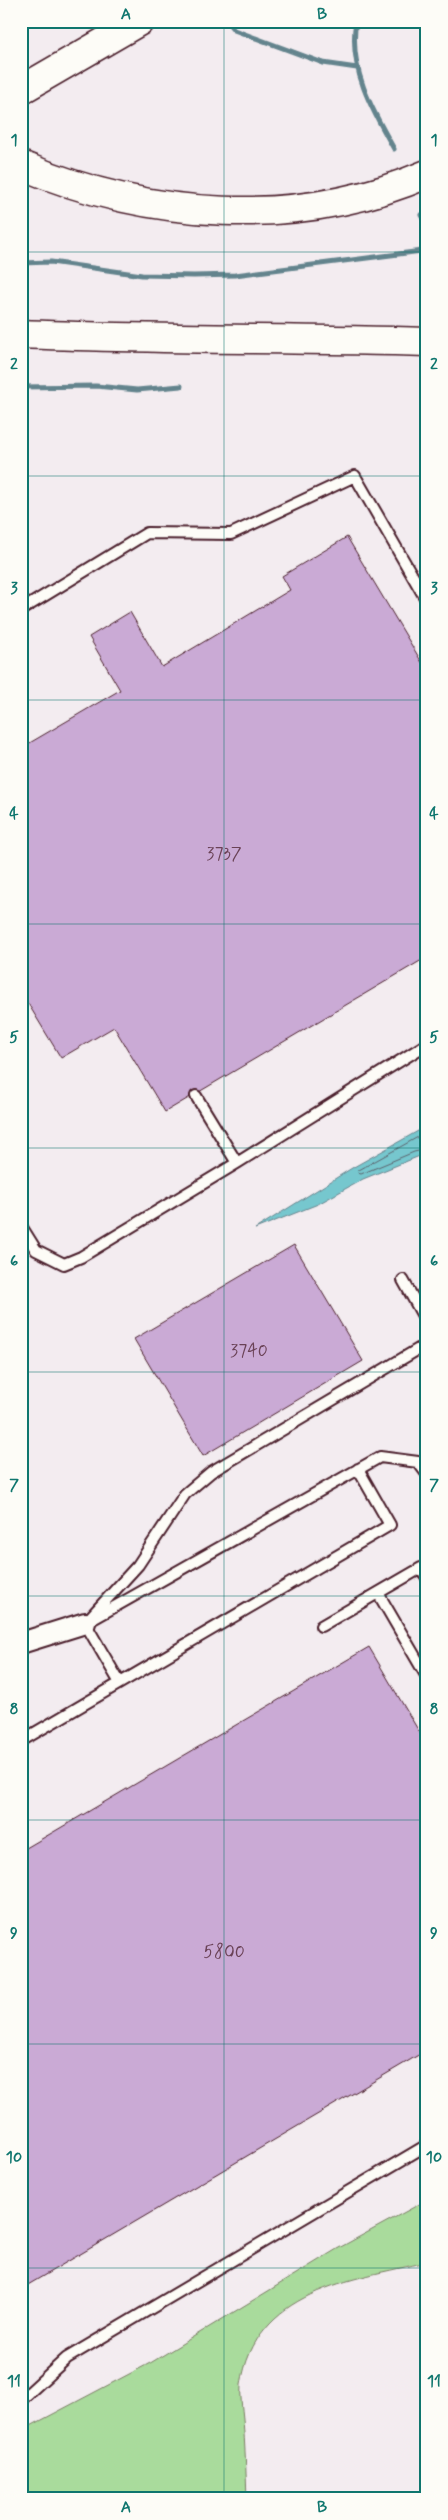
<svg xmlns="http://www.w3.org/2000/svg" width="448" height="2520" font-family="Mynerve,sans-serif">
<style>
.green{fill:#a9db9c;stroke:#7a7d64}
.water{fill:#76c7ce;stroke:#64848d}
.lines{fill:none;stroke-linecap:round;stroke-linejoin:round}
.shore{stroke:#5c626c;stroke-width:1}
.stream{stroke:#64848d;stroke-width:5}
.building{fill:#caaad5;stroke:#4a1f2b}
.service-casing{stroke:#4a1f2b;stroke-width:14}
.minor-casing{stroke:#4a1f2b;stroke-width:24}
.motorway-casing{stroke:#4a1f2b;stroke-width:31}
.service{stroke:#fdfcf7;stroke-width:10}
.minor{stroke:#fdfcf7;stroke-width:20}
.motorway{stroke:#fdfcf7;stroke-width:28}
.grid{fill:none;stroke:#0f766e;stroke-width:1;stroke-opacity:0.55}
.labels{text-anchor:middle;stroke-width:4;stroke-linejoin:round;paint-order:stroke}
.number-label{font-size:18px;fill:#6a4256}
.neatline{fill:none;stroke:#0f766e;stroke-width:2}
.grid-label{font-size:16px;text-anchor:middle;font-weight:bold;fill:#0f766e}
</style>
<rect width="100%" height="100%" fill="#f3ecf0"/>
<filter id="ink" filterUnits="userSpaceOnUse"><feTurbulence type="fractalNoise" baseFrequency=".02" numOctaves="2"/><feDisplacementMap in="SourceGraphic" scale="10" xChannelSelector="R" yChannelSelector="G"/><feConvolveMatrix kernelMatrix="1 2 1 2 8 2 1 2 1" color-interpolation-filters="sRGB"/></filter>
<g filter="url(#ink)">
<path class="green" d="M427,2200V2262C351,2280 255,2290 241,2385C240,2395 242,2408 243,2419C245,2445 246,2472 247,2499H21V2431L152,2362L337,2249Z"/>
<path class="water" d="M427,1126V1153L363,1179L318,1204L255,1229L352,1168Z"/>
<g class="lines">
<path class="shore" d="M427,1132L359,1170L358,1173L361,1174L414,1152L427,1149"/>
<path class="stream" d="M356,21C348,68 372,110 394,149
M229,24L234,30L323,63L357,68
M421,215L427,226
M21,263L51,262L142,275L194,276L235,275L422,251L427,248
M21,387L96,386L137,390L181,386"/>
</g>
<path class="building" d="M347,537L427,671V957L165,1112L114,1027L61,1058L21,992V748L120,690L89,637L130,612L162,667L290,590L282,576Z
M294,1245L363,1361L203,1456L134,1339Z
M369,1647L427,1745V2050L21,2289V1851Z"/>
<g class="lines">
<defs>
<path id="service" d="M21,610L147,533L231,534L355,476L427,601
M196,1096L237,1163
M21,1226L36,1250L64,1264L81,1257L237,1163L427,1044
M403,1280L427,1323
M378,1593L427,1677
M93,1619L380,1457L418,1462L427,1474
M85,1623L138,1565L185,1494L211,1472L427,1344
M85,1623L120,1683
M321,1626L421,1568L427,1578
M21,1741L390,1525L358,1469
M21,2400L67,2358L427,2145"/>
<path id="minor" d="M21,1643L85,1623"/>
<path id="motorway" d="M21,90L140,21
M21,165C149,219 297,230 427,174
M21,334C156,340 292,338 427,342"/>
</defs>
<use href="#service" class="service-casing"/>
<use href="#minor" class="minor-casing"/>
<use href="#motorway" class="motorway-casing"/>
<use href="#service" class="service"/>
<use href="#minor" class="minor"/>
<use href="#motorway" class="motorway"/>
</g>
</g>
<path class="grid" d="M224,21V2499M21,252H427M21,476H427M21,700H427M21,924H427M21,1148H427M21,1372H427M21,1596H427M21,1820H427M21,2044H427M21,2268H427"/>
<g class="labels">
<g class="number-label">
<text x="224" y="859">3737</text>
<text x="249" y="1356">3740</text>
<text x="224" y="1957">5800</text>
</g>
</g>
<rect width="448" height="2520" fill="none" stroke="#fdfcf7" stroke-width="55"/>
<rect x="28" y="28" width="392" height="2464" class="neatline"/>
<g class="grid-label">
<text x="126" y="19">A</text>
<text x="322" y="19">B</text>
<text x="14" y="145">1</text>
<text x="434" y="145">1</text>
<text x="14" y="369">2</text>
<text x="434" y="369">2</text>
<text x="14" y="593">3</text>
<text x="434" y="593">3</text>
<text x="14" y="818">4</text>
<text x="434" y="818">4</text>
<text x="14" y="1042">5</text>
<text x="434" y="1042">5</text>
<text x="14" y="1266">6</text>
<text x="434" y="1266">6</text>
<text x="14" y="1490">7</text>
<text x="434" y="1490">7</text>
<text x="14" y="1714">8</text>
<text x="434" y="1714">8</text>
<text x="14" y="1938">9</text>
<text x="434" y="1938">9</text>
<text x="14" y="2162">10</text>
<text x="434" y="2162">10</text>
<text x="14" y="2386">11</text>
<text x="434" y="2386">11</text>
<text x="126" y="2512">A</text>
<text x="322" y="2512">B</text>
</g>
</svg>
